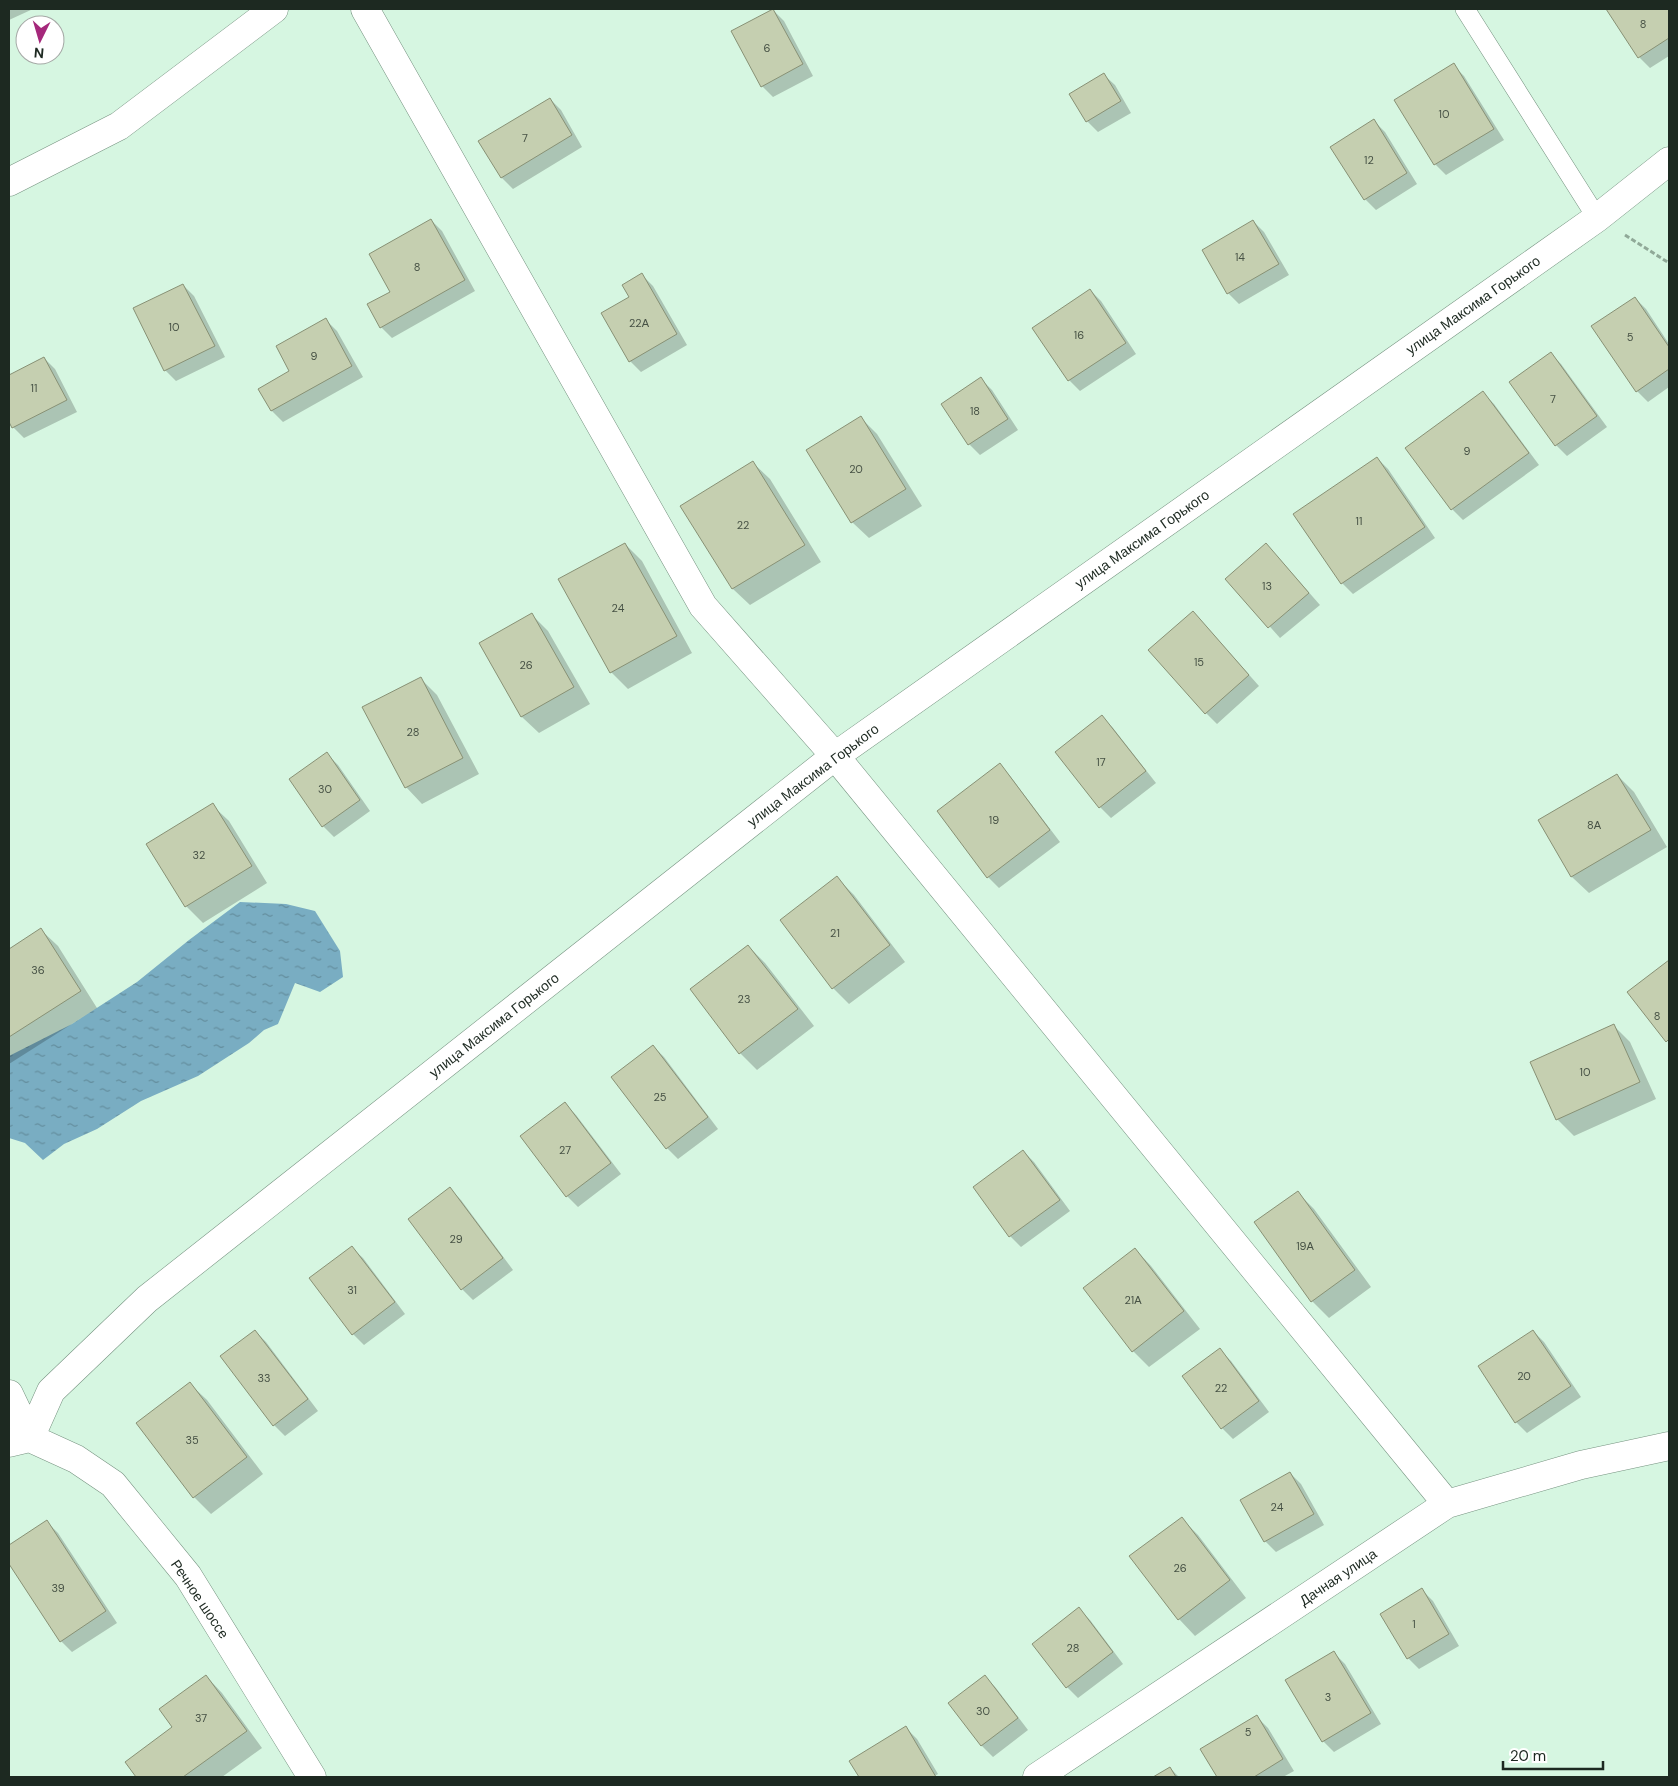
<svg xmlns="http://www.w3.org/2000/svg" width="1678" height="1786" font-family="'DM Sans',sans-serif">
<style>
.water{fill:url(#water-ripples)}
.shadow{fill:#0003}
.building{fill:#c5cfb0;stroke:#889175}
.lines{fill:none;stroke-linecap:round;stroke-linejoin:round}
.lane-casing{stroke:#769380;stroke-width:20}
.street-casing{stroke:#769380;stroke-width:29}
.secondary-casing{stroke:#769380;stroke-width:29}
.path{stroke:#90a998;stroke-width:3;stroke-dasharray:5 2.5;stroke-linecap:butt}
.lane{stroke:#fff;stroke-width:19}
.street{stroke:#fff;stroke-width:28}
.secondary{stroke:#fff;stroke-width:28}
.labels{text-anchor:middle;stroke-width:4.5;stroke-linejoin:round;paint-order:stroke}
.number-label{font-size:11px;fill:#475245}
.street-label{font-size:14px;fill:#1d2921;stroke:#fff}
</style>
<defs>
<pattern id="water-ripples" width="26" height="14" patternUnits="userSpaceOnUse" patternTransform="scale(1.25)"><rect width="26" height="14" fill="#79adc2"/><path d="M2 4q2-2 4 0t4 0M15 11q2-2 4 0t4 0" fill="none" stroke="#638d9d"/></pattern>
</defs>
<rect width="100%" height="100%" fill="#d6f6e1"/>
<path class="water" d="M240,902L286,904L315,911L340,951L343,977L320,992L295,983L278,1024L264,1030L249,1043L198,1076L141,1101L97,1129L64,1144L43,1160L25,1143L9,1138V1056L72,1024L137,982L189,940Z"/>
<path class="shadow" d="M9,9H33L9,20Z
M1608,9H1669V56L1650,68L1639,57Z
M773,10L784,21L813,76L773,97L762,86L733,32Z
M1453,65L1464,76L1504,140L1446,175L1435,164L1396,100Z
M1104,75L1115,85L1131,113L1098,132L1087,121Z
M550,99L561,110L582,147L513,189L502,178L480,141Z
M1374,121L1385,132L1417,184L1376,210L1365,199Z
M431,220L442,231L475,291L392,338L381,327L391,292Z
M1253,221L1264,232L1289,275L1239,304L1228,293Z
M642,275L653,286L687,345L641,372L630,361L631,298Z
M183,285L194,296L225,357L176,381L165,370Z
M1090,290L1101,301L1136,354L1080,391L1069,380Z
M1635,298L1646,309L1669,344V387L1648,402L1637,391Z
M326,320L337,331L363,377L283,422L272,411L260,389L291,372Z
M1550,353L1561,364L1607,427L1567,456L1556,445L1510,382Z
M44,358L55,369L77,412L24,438L13,427L9,419V376Z
M981,379L992,390L1018,430L980,455L969,444L943,404Z
M1483,393L1494,404L1539,465L1463,520L1452,509Z
M860,417L877,434L922,506L869,538L852,522Z
M1377,458L1388,469L1435,538L1353,594L1342,583Z
M753,463L770,479L821,562L750,605L733,589L682,506Z
M625,544L642,561L692,653L628,689L611,672Z
M1277,556L1320,605L1280,638L1227,579Z
M532,615L548,631L590,704L539,733L522,717L480,644Z
M1204,624L1259,686L1217,724L1206,713Z
M420,678L437,695L479,774L422,804L406,787Z
M1102,717L1113,728L1156,783L1111,818L1100,807Z
M327,754L338,765L370,811L334,837L323,826L291,779Z
M1000,765L1010,776L1060,842L999,888L988,877Z
M1617,775L1634,792L1667,847L1589,893L1572,877L1539,821Z
M212,805L229,821L267,883L203,923L186,906Z
M837,878L854,895L905,962L849,1004L833,988Z
M41,930L58,946L97,1008L9,1064V950Z
M748,946L765,963L814,1026L757,1070L740,1053L691,989Z
M1669,961V1043L1629,993Z
M1613,1025L1630,1042L1656,1099L1574,1136L1557,1119Z
M653,1046L664,1057L718,1129L678,1159L667,1148L613,1077Z
M565,1104L576,1115L621,1174L578,1207L567,1196Z
M1023,1151L1034,1162L1070,1211L1021,1247L1010,1236Z
M450,1189L461,1200L513,1270L473,1300L462,1289Z
M1298,1193L1314,1209L1371,1287L1329,1318L1312,1301Z
M352,1248L363,1258L405,1314L364,1345L353,1334L311,1278Z
M1135,1249L1151,1266L1200,1329L1149,1367L1133,1351Z
M255,1331L266,1342L318,1411L285,1436L274,1425Z
M1533,1331L1544,1342L1581,1397L1527,1433L1516,1422Z
M1220,1350L1231,1361L1269,1412L1233,1439L1222,1428Z
M190,1384L207,1400L263,1474L211,1514L194,1497Z
M1290,1473L1301,1484L1324,1525L1276,1552L1265,1541Z
M1182,1519L1198,1535L1246,1598L1195,1636L1179,1619Z
M47,1522L58,1533L117,1623L72,1652L61,1641L9,1562V1547Z
M1422,1590L1433,1601L1459,1646L1419,1669L1408,1658Z
M1079,1609L1090,1620L1123,1664L1078,1698L1067,1687Z
M1334,1653L1345,1664L1381,1724L1334,1752L1323,1741L1287,1681Z
M206,1676L222,1693L262,1748L222,1777H137L126,1762L174,1727Z
M985,1677L996,1688L1028,1730L993,1757L982,1746L950,1704Z
M1257,1717L1268,1728L1294,1771L1283,1777H1218L1202,1750Z
M906,1728L917,1739L938,1774L933,1777H861L851,1761Z
M1170,1768L1179,1777H1155Z"/>
<path class="building" d="M773,9L803,64L761,87L731,31Z
M1606,9H1669V38L1638,58Z
M1454,63L1494,129L1434,165L1394,100Z
M1104,73L1121,101L1086,122L1069,94Z
M550,98L572,135L501,178L478,141Z
M1374,119L1407,173L1364,200L1330,147Z
M431,219L465,280L380,328L367,304L390,292L369,254Z
M1253,220L1279,264L1227,294L1202,250Z
M642,273L677,334L629,362L601,313L629,297L622,285Z
M183,284L215,346L164,371L133,308Z
M1090,289L1126,343L1068,381L1032,328Z
M1635,297L1669,347V369L1636,392L1591,326Z
M326,318L352,366L271,411L258,389L289,371L276,346Z
M1551,352L1597,416L1555,446L1509,382Z
M44,357L67,400L12,428L9,422V375Z
M981,377L1008,419L968,445L941,404Z
M1483,391L1529,453L1451,510L1405,448Z
M861,416L906,489L851,523L806,450Z
M1377,457L1425,527L1341,584L1293,514Z
M753,461L805,545L732,589L680,506Z
M625,543L677,636L610,673L558,579Z
M1266,543L1309,593L1268,628L1225,579Z
M1193,611L1249,675L1205,714L1148,650Z
M532,613L574,687L521,717L479,643Z
M421,677L463,758L405,788L362,707Z
M1102,715L1146,771L1099,808L1055,752Z
M327,752L360,800L322,827L289,779Z
M1000,763L1050,830L987,878L937,811Z
M1617,774L1651,830L1571,877L1538,820Z
M213,803L252,866L185,907L146,844Z
M837,876L890,945L832,989L780,920Z
M41,928L81,991L9,1037V949Z
M748,945L798,1009L739,1054L690,989Z
M1669,960V1039L1666,1042L1627,992Z
M1614,1024L1640,1082L1556,1120L1530,1062Z
M653,1045L708,1117L666,1149L611,1077Z
M565,1102L611,1163L566,1197L520,1136Z
M1023,1150L1060,1200L1009,1237L973,1187Z
M450,1187L503,1258L461,1290L408,1219Z
M1298,1191L1355,1270L1311,1302L1254,1222Z
M352,1246L395,1302L352,1335L309,1278Z
M1135,1248L1184,1311L1132,1352L1083,1288Z
M255,1330L308,1399L273,1426L220,1356Z
M1533,1330L1571,1386L1515,1423L1478,1366Z
M1220,1348L1259,1401L1221,1429L1182,1376Z
M190,1382L247,1457L193,1498L136,1423Z
M1290,1472L1314,1514L1264,1542L1240,1500Z
M1182,1517L1230,1580L1178,1620L1129,1556Z
M47,1520L106,1611L60,1642L9,1564V1545Z
M1422,1588L1449,1634L1407,1659L1380,1614Z
M1079,1607L1113,1652L1066,1688L1032,1644Z
M1334,1651L1371,1713L1322,1742L1285,1680Z
M206,1675L247,1731L183,1777H136L125,1762L172,1727L159,1709Z
M985,1675L1018,1718L981,1746L948,1703Z
M1257,1715L1283,1759L1254,1777H1217L1200,1749Z
M906,1726L936,1777H859L849,1761Z
M1170,1767L1176,1777H1153Z"/>
<g class="lines">
<defs>
<path id="lane" d="M1465,9L1597,218"/>
<path id="street" d="M365,9L703,606L835,756L1447,1504
M9,182L119,126L274,9
M9,1394L30,1438
M30,1438L51,1391L147,1299L835,756L1597,218L1669,161
M1037,1777L1447,1504L1581,1465L1669,1446"/>
<path id="secondary" d="M9,1443L30,1438L76,1459L113,1484L188,1576L312,1777"/>
</defs>
<use href="#lane" class="lane-casing"/>
<use href="#street" class="street-casing"/>
<use href="#secondary" class="secondary-casing"/>
<path class="path" d="M1625,235L1669,263"/>
<use href="#lane" class="lane"/>
<use href="#street" class="street"/>
<use href="#secondary" class="secondary"/>
</g>
<g class="labels">
<g class="number-label">
<text x="1643" y="28">8</text>
<text x="767" y="52">6</text>
<text x="1444" y="118">10</text>
<text x="525" y="142">7</text>
<text x="1369" y="164">12</text>
<text x="1240" y="261">14</text>
<text x="417" y="271">8</text>
<text x="639" y="327">22А</text>
<text x="174" y="331">10</text>
<text x="1079" y="339">16</text>
<text x="1630" y="341">5</text>
<text x="314" y="360">9</text>
<text x="34" y="392">11</text>
<text x="1553" y="403">7</text>
<text x="975" y="415">18</text>
<text x="1467" y="455">9</text>
<text x="856" y="473">20</text>
<text x="1359" y="525">11</text>
<text x="743" y="529">22</text>
<text x="1267" y="590">13</text>
<text x="618" y="612">24</text>
<text x="1199" y="666">15</text>
<text x="526" y="669">26</text>
<text x="413" y="736">28</text>
<text x="1101" y="766">17</text>
<text x="325" y="793">30</text>
<text x="994" y="824">19</text>
<text x="1594" y="829">8А</text>
<text x="199" y="859">32</text>
<text x="835" y="937">21</text>
<text x="38" y="974">36</text>
<text x="744" y="1003">23</text>
<text x="1657" y="1020">8</text>
<text x="1585" y="1076">10</text>
<text x="660" y="1101">25</text>
<text x="565" y="1154">27</text>
<text x="456" y="1243">29</text>
<text x="1305" y="1250">19А</text>
<text x="352" y="1294">31</text>
<text x="1133" y="1304">21А</text>
<text x="1524" y="1380">20</text>
<text x="264" y="1382">33</text>
<text x="1221" y="1392">22</text>
<text x="192" y="1444">35</text>
<text x="1277" y="1511">24</text>
<text x="1180" y="1572">26</text>
<text x="58" y="1592">39</text>
<text x="1414" y="1628">1</text>
<text x="1073" y="1652">28</text>
<text x="1328" y="1701">3</text>
<text x="983" y="1715">30</text>
<text x="201" y="1722">37</text>
<text x="1248" y="1736">5</text>
</g>
<g class="street-label">
<text transform="translate(1473 305) rotate(-35)" y="5">улица Максима Горького</text>
<text transform="translate(1142 539) rotate(-35)" y="5">улица Максима Горького</text>
<text transform="translate(813 775) rotate(-37)" y="5">улица Максима Горького</text>
<text transform="translate(494 1025) rotate(-38)" y="5">улица Максима Горького</text>
<text transform="translate(1338 1577) rotate(-34)" y="5">Дачная улица</text>
<text transform="translate(200 1599) rotate(56)" y="5">Речное шоссе</text>
</g>
</g>
<rect width="1678" height="1786" fill="none" stroke="#1d2921" stroke-width="20"/>
<g transform="translate(40 40) rotate(185)"><circle r="24" fill="#ffffff" stroke="#a5a9a6"/>
<path d="M0-4L9 19L0 12L-9 19Z" fill="#a5287b"/>
<text y="-8" font-size="14" font-weight="bold" text-anchor="middle" fill="#1d2921">N</text>
</g>
<path d="M1503 1761v8h100v-8" fill="none" stroke="#1d2921" stroke-width="2.5"/>
<text x="1510" y="1761" font-size="15" fill="#1d2921" stroke="#ffffff" stroke-width="4" paint-order="stroke">20 m</text>
</svg>
